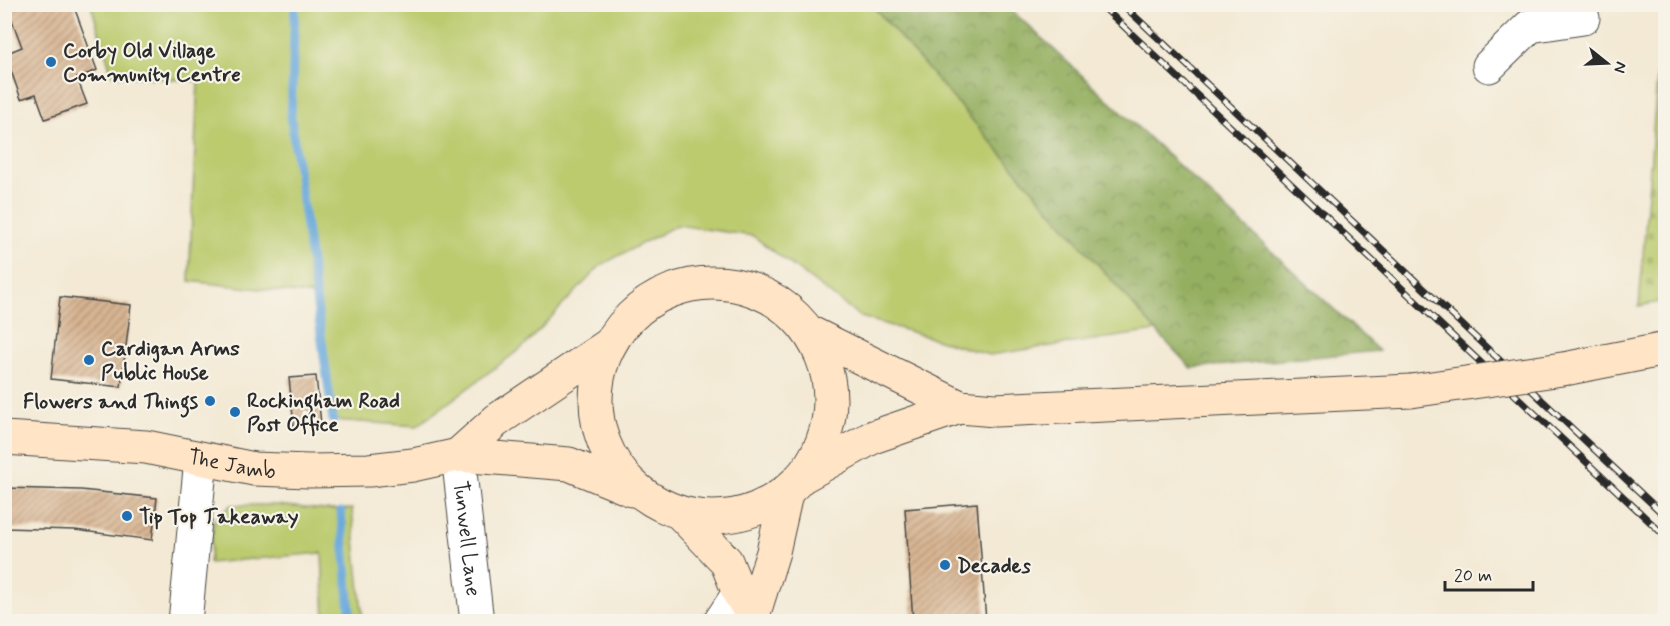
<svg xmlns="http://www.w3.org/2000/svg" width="1670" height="626" font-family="Mynerve,sans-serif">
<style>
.green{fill:#bbcb6e;stroke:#737b4c;stroke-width:1.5}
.forest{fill:url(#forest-crowns);stroke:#606d46;stroke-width:1.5}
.cemetery{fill:url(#cemetery-stones);stroke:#737b4c;stroke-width:1.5}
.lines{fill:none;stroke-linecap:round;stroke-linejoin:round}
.stream{stroke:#68a8db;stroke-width:9}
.building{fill:url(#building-hatch)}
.street-casing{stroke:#494844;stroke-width:35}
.secondary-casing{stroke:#494844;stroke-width:35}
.street{stroke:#fff;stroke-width:33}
.secondary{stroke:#ffe4c6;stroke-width:33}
.rail-casing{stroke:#2b2b2b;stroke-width:7}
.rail{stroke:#f7f3e8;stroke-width:4.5;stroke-dasharray:14;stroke-linecap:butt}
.secondary-bridge-casing{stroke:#494844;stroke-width:35;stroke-linecap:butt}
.secondary-bridge{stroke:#ffe4c6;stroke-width:33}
.poi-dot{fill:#1f6fb2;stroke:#f7f3e8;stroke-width:2}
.labels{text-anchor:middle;stroke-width:4.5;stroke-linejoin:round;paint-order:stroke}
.poi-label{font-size:21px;font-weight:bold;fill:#2b2b2b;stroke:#f7f3e8;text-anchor:start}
.street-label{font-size:21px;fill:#2b2b2b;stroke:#f7f3e8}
</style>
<defs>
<pattern id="forest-crowns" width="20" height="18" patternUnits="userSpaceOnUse" patternTransform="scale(1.5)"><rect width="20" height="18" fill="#94af61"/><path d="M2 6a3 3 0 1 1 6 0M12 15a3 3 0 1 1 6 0" fill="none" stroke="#798f50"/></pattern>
<pattern id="cemetery-stones" width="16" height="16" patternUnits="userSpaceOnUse" patternTransform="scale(1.5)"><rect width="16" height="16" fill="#bbcb6e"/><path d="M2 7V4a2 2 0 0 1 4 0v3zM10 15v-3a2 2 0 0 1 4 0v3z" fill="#a1ae5f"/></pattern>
<pattern id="building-hatch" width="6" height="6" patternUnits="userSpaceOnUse" patternTransform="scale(1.5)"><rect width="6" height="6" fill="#d8b593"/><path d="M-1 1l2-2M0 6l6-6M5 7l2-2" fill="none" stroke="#af9378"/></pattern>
</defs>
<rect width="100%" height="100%" fill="#f7f3e8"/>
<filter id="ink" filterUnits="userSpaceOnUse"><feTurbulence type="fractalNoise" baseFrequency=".0167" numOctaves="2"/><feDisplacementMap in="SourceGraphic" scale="12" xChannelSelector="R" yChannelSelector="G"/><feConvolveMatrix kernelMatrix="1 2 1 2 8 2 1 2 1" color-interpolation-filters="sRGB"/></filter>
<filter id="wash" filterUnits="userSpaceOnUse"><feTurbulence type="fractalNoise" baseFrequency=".008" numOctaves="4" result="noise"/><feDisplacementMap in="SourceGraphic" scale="24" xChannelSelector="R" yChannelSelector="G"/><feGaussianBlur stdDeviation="1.35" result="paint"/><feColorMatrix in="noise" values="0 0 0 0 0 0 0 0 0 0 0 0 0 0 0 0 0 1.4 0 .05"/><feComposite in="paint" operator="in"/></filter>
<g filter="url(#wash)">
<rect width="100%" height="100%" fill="#f3e9d4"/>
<path class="green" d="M91,5H872L1156,331L989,355L861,317L753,236L677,225L601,265L523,347L417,426L333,420L314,295L189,281L198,81L112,75Z
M231,505H276L326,510L352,509L363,621H325L322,553L209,563L214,520Z"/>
<path class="forest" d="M872,5H1006L1379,351L1191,368L1156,331Z"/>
<path class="cemetery" d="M1663,5H1666L1665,301L1639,306Z"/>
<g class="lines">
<path class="stream" d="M295,4L291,119L333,420
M341,512L351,622"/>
</g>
<g id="blocks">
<path class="building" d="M6,4H73L97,70L77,78L87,104L45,119L36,94L21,99L5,54L22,47Z
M60,297L131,305L121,387L51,379Z
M316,376L321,424L294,426L289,378Z
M4,488L81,490L157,498L152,540L75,530L4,528Z
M977,503L986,621H913L905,509Z"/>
</g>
</g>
<g filter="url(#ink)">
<use href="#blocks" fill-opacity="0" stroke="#494844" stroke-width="1.5"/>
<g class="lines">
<defs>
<g id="street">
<path d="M1489,66L1530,26L1583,18"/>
<path id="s1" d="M458,455L477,622"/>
<path d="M185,622L201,459"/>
<path d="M720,622L739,593"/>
</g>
<g id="secondary">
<circle cx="713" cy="400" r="117"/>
<path d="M811,333L960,407L995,410L1411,391"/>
<path d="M1569,368L1666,349"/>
<path id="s2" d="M4,438L146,447L254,469L309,471L369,470L413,465L458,455L569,464L632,490"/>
<path d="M458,455L497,420L610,344"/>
<path d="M805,475L873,437L960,407"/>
<path d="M682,515L726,561L739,593L753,616"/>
<path d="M753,622V616L773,552L786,494"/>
</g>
</defs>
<use href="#street" class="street-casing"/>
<use href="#secondary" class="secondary-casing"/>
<use href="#street" class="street"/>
<use href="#secondary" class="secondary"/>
<defs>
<path id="rail" d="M1100,4L1666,537
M1122,4L1666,517"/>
</defs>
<use href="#rail" class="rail-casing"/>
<use href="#rail" class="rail"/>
<defs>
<path id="secondary-bridge" d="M1411,391L1569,368"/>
</defs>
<use href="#secondary-bridge" class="secondary-bridge-casing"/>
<use href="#secondary-bridge" class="secondary-bridge"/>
</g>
</g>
<g class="poi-dot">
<circle cx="51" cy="62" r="6"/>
<circle cx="89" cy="360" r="6"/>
<circle cx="210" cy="401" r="6"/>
<circle cx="235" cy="412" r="6"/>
<circle cx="127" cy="516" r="6"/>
<circle cx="945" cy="565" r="6"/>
</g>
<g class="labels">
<g class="poi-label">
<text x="63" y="57">Corby Old Village<tspan x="63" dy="24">Community Centre</tspan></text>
<text x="101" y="355">Cardigan Arms<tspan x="101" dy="24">Public House</tspan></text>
<text x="247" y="407">Rockingham Road<tspan x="247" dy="24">Post Office</tspan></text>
<text x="198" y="408" text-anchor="end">Flowers and Things</text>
<text x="139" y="523">Tip Top Takeaway</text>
<text x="957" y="572">Decades</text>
</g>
<g class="street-label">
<text dy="7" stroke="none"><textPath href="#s2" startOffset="230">The Jamb</textPath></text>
<text dy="7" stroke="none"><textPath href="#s1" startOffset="84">Tunwell Lane</textPath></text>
</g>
</g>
<rect width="1670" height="626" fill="none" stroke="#f7f3e8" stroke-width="24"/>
<g transform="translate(1607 63) rotate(108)" stroke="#f7f3e8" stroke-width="4.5" paint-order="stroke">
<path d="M0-4.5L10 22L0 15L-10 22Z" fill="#2b2b2b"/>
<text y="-9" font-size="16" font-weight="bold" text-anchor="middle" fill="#2b2b2b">N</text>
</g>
<path d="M1445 581v9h88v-9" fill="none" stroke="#2b2b2b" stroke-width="3"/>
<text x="1454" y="581" font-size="18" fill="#2b2b2b" stroke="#f7f3e8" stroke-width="4.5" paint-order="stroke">20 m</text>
</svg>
